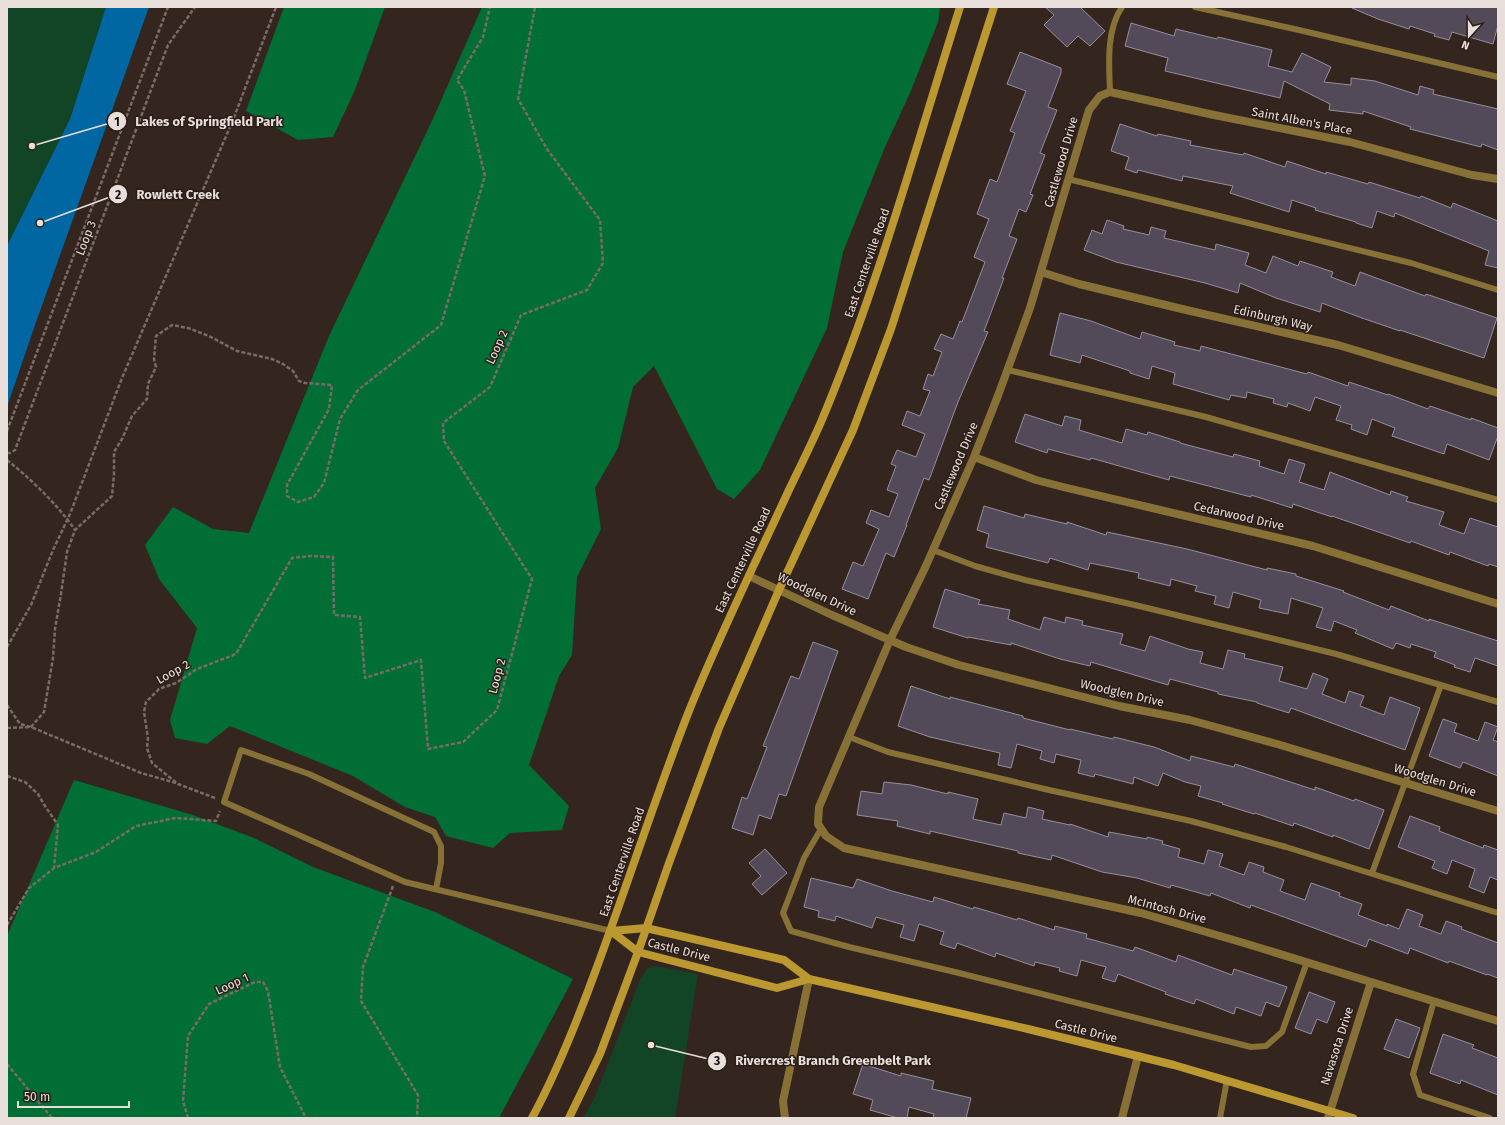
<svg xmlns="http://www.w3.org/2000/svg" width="1505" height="1125" font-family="'Fira Sans',sans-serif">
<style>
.green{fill:#124525}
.forest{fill:#016e36}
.water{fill:#0067a2}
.building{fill:#524a58;stroke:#968e9e}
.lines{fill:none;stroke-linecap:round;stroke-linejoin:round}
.path{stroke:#796c66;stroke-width:2.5;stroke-dasharray:4 2;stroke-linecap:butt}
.lane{stroke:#877136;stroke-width:6}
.street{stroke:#877136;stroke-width:8}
.secondary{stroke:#bc9831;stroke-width:8}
.labels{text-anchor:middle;stroke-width:3;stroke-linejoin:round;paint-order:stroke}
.street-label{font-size:12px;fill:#e8deda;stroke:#2a1c16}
.leader{fill:none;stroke:#e8deda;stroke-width:1.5}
.callout-dot{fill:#e8deda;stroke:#2a1c16;stroke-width:1.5}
.mark-label{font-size:12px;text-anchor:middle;font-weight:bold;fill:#111}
.callout-label{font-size:13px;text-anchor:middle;font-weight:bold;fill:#e8deda;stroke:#2a1c16;stroke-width:3;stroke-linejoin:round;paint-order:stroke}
</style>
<rect width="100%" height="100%" fill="#34261f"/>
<path class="green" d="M7,7H106L70,119L7,246Z
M657,966L698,974L675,1118H583L595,1097L640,980L647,969Z"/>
<path class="forest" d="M284,7H385L355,90L333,137L298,140L246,111Z
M482,7H940L938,22L910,93L885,147L843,252L827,328L760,470L734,499L717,489L654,366L633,387L618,448L595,488L601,529L577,577L572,655L559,676L529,765L569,806L562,830L510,833L493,848L446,836L435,817L405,807L353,776L230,726L207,744L175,738L170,720L197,628L159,579L145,545L173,507L213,529L249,533L329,336L432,121Z
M74,780L193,815L254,838L313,867L435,912L573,979L499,1118H7V936Z"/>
<path class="water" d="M106,7H149L35,325L7,407V246L70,119Z"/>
<path class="building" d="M1045,7H1080L1105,31L1090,46L1078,36L1067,47L1044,25L1054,15Z
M1352,7H1498V25L1493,44L1452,32L1449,40L1434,36L1435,34L1410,26L1409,29L1378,19L1352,8Z
M1131,23L1174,36L1176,29L1217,39L1218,37L1272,50L1268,66L1292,72L1302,53L1331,67L1324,82L1351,85V78L1375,81L1418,95L1420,86L1434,90L1433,94L1498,109V150L1482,144L1481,147L1410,129L1411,127L1363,111V114L1329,110L1330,104L1284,81L1280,98L1165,71L1168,58L1125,46Z
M1020,52L1061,68V73L1048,107L1057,110L1040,153L1045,155L1030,194L1033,195L1026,212L1019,209L1009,236L1017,239L1002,278H1004L984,331L988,332L958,402L929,480L924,478L906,525H907L894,557L886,553L868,599L842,589L853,562L863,566L879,529L866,523L871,510L889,517L898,494L887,490L896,466L891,464L897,450L916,457L925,434L902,425L907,411L920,416L930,391L923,389L928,374L933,376L942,352L934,349L941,334L953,339L960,321L962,322L985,262L974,257L989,219L977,214L990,179L997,182L1015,133L1010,131L1026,91L1007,84Z
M1120,124L1157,136L1158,134L1191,141L1190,145L1243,155L1244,153L1285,167L1287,161L1326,174V172L1368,184L1369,182L1420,198L1421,196L1451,208L1453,203L1498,221V268L1485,265L1489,251L1395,213L1394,217L1377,211L1372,228L1356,223V222L1315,210L1316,208L1292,200L1289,212L1230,193L1233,186L1183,176L1182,181L1138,170L1137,173L1125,169L1129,157L1111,151Z
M1107,220L1124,226L1123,229L1149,235L1151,227L1166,231L1164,238L1215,250L1216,244L1249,253L1245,265L1266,273L1273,256L1298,266L1300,261L1333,272L1331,277L1355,286L1360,272L1425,296L1426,294L1497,318L1484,358L1400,330V331L1362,318L1322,303L1320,312L1276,298L1240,283L1238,293L1205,283L1116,262L1084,250L1092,230L1102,234Z
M1060,313L1091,321L1140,339L1142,332L1175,342L1174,345L1200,351L1201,346L1307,374L1308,372L1348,386L1349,382L1388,395V394L1428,409L1430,406L1471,420V418L1498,428V436L1489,460L1447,444L1444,454L1392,436L1395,428L1372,419L1367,435L1351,429L1352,425L1336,420L1341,406L1315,397L1310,411L1288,403L1287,407L1273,403L1274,399L1247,392L1246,398L1231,395L1229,400L1173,384L1175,373L1152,366L1149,379L1130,373V371L1082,355L1080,363L1050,355Z
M1025,414L1062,426L1065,416L1081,420L1079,430L1122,443L1126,429L1147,435L1148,432L1180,442V443L1233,457L1234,454L1260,461L1259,466L1284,474L1289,459L1305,464L1299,482L1324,490L1330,472L1390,495L1391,491L1408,497L1406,501L1444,512L1439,525L1464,534L1470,518L1498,527V567L1489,564L1488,566L1450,552L1449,555L1411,541L1410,543L1332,516V517L1293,504L1292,508L1251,495V497L1170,476L1169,480L1091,458L1090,460L1048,449L1047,453L1015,442Z
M984,506L1024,518L1025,514L1067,524V522L1106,535L1107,532L1187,549L1267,570V568L1296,574V576L1344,591L1343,592L1389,610L1391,606L1429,621V619L1498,641V666L1475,658L1470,672L1454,667L1455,665L1434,657L1436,652L1411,644L1410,648L1396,643L1393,649L1355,633L1357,630L1334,621L1331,631L1316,627L1323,608L1291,598L1288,614L1259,608L1261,600L1233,592L1229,608L1214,604L1216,596L1195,591L1197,586L1171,579L1170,586L1138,578L1139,573L1090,563L1088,570L1050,558L1048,563L986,547L989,534L977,530Z
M945,589L980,600L978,604L1010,610L1008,619L1040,630L1044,617L1065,623L1066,617L1083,621L1082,625L1123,634L1120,644L1145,651L1150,636L1188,649L1203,652L1200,663L1223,669L1228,650L1245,654L1244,658L1283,667L1279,681L1307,689L1313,673L1328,679L1322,694L1345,703L1349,691L1364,696L1360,706L1384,715L1390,697L1420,708L1405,750L1291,708L1289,713L1257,703V702L1218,694V692L1170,679L1168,685L1091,662L1090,666L1060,659L1011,643V645L968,637V638L933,627Z
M813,642L838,651L786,796L779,794L771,819L759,815L753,835L732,828L742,797L747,799L767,747L763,746L791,676L799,679Z
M911,686L950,699V697L1023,716V718L1070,730V729L1113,739L1114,737L1154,747L1190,761L1191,756L1234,767L1235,764L1315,790V787L1354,801L1355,799L1384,810L1369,849L1333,835V837L1294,823L1293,826L1255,813L1254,814L1222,804L1223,803L1198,796L1201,786L1185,782L1163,773L1158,786L1134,777L1133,784L1095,774L1094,777L1078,773L1081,760L1056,754L1054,763L1040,759L1042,751L1017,744L1011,768L998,765L1000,753L930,737L898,726Z
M1443,719L1457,724L1454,732L1478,741L1485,722L1498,727L1493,740L1498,742V776L1463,762L1460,768L1429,756Z
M884,782L911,785L948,794V792L978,799L973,819L1001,825L1004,813L1026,818L1028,807L1044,811L1042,819L1070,825V824L1108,837L1109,832L1147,839V837L1163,841L1162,844L1180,849L1178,857L1204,864L1208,850L1223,854L1219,866L1244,875L1249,862L1264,867L1263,872L1284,880L1280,891L1305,900L1311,883L1340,893L1339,896L1362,904L1358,915L1387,926V924L1399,929L1407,909L1423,915L1419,926L1441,934L1446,921L1462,927L1461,929L1498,943V978L1487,974V975L1449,961L1448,963L1410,948L1408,954L1369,939L1366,947L1251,905L1250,908L1211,893L1210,896L1171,885L1170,888L1137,878L1102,872L1052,855L1051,860L1018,853V851L930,831V834L897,826L898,821L857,815L861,791L882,794Z
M1410,816L1440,827L1439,831L1483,848L1484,845L1498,850V880L1490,877L1484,893L1469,887L1475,869L1452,860L1447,874L1432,868L1435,861L1398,847Z
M765,849L787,873L762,895L752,884L761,876L749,863Z
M811,878L853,888L857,879L892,891L933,902L934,897L973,909L974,907L1017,920L1018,918L1054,930L1055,926L1087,934L1086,938L1133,951L1135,947L1176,962L1178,955L1232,975L1234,969L1287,987L1279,1007L1266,1002L1261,1016L1236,1007L1234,1014L1196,999L1194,1004L1165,994L1166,992L1118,974L1115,982L1102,978L1106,967L1081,960L1077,976L1059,971L1060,968L1035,962L1034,966L996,953L995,957L957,943L955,949L940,944L944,932L919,924L914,941L900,937L904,925L876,917L872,928L836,916L835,921L818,917L819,911L804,907Z
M1309,992L1335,1002L1327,1023L1317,1019L1311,1034L1295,1028Z
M1396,1019L1420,1028L1409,1058L1384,1049Z
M1443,1034L1474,1045L1472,1048L1498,1058V1095L1461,1080L1460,1084L1430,1073Z
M863,1064L901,1076V1073L934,1081L932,1089L971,1098L966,1118H933L934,1114L909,1107L907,1118H898L870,1110L873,1100L853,1094Z"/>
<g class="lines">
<path class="path" d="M7,431L168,7
M7,453H10L15,450L168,45L195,7
M7,460C32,480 57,504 75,530
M7,647L31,605L53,550L70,514L122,378L233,120L276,7
M7,705L20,724L31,727L141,773L176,783
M7,728L31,727L44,712L53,658L55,629L61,594L67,552L75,530L112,496L114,474V452L122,439L132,416L147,399L148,384L156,367L154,359L156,336L172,325L188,328L209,336L237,351L272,359L283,364L293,371L299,381L305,383L332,385L329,409L287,485V496L298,502L314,497L324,483L340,419L358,390L441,325L485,176L464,90L457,80L483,37L490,7
M7,776L25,782L38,794L45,806L58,825L54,868
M215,798L178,784L152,763L147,748L148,738L144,712L146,702L159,689L176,683L197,669L236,654L292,558L310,556L333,557L334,615L360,617L365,678L421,660L428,749L463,742L497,710L532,579L444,441L443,423L490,387L521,315L587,290L603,263L600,220L547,149L518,99L535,7
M393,886L363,967L361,1001L418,1095L417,1118
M7,925L29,888L54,868L96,852L136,826L176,818L216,821L220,811
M7,1064L52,1118
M188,1118L183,1101L188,1036L209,1004L255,982H263L268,991L280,1067L306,1118"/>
<path class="lane" d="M1195,7L1299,30L1498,77
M1110,92C1109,65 1106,30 1122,7
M1068,179L1411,263L1498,290
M1008,370L1206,417L1498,500
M933,550L975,566L1025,580L1139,606L1336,654L1498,702
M849,737L888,752L1049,790L1191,821L1286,847L1498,913
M821,829L804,858L783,913L791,931L849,947L955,972L1251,1047L1266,1046L1282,1032L1307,962
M1372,873L1441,685
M436,889L441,863V846L434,832L309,774L241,750L224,802L405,882L611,931
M1434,1001L1413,1074L1420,1095L1490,1118
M1220,1118L1227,1080"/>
<path class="street" d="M1498,179L1472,175L1350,142L1214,115L1110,92L1100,96L1089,110L1030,308L999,393L974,457L925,568L890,640L819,807L818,824L826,836L844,848L1141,913L1244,943L1498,1021
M1041,272L1079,284L1182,309L1338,345L1498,393
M974,457L1036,480L1063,487L1313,546L1498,604
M749,576L832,615L906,647L959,665L1119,706L1190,720L1277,744L1498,811
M785,1118L783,1101L809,979
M1122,1118L1138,1056
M1328,1118L1371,982"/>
<path class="secondary" d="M611,931L646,928L784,960L809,979L1028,1029L1174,1065L1353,1118
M611,931L638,952L777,988L809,979
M532,1118C557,1072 576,1024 594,975C626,889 654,801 687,716C717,640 754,566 788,492C799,469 811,445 821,422C878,287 916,146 960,7
M569,1118L600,1054L638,952L669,863L719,728L779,590L853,430L891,329L994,7"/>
</g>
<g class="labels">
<g class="street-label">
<text transform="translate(1302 121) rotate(11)" y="4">Saint Alben's Place</text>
<text transform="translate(1061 162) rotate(-74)" y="4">Castlewood Drive</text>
<text transform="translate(86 238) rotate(-69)" y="4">Loop 3</text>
<text transform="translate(867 263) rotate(-71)" y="4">East Centerville Road</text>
<text transform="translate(1273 318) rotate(13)" y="4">Edinburgh Way</text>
<text transform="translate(497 347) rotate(-66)" y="4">Loop 2</text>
<text transform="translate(956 466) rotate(-67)" y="4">Castlewood Drive</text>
<text transform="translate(1239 516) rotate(13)" y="4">Cedarwood Drive</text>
<text transform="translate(743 560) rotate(-65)" y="4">East Centerville Road</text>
<text transform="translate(817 594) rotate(25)" y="4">Woodglen Drive</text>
<text transform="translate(173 672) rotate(-29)" y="4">Loop 2</text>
<text transform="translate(497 676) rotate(-75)" y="4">Loop 2</text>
<text transform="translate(1122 693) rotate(13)" y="4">Woodglen Drive</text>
<text transform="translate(1435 780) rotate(17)" y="4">Woodglen Drive</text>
<text transform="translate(622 862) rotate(-71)" y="4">East Centerville Road</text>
<text transform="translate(1167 909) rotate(15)" y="4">McIntosh Drive</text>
<text transform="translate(679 950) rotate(14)" y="4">Castle Drive</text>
<text transform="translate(232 984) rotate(-25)" y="4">Loop 1</text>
<text transform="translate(1086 1031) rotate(14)" y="4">Castle Drive</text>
<text transform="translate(1337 1046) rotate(-72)" y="4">Navasota Drive</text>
</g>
</g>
<path class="leader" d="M32 146L117 121M40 223L118 194M651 1045L717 1061"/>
<g class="callout-dot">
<circle cx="32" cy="146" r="4"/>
<circle cx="40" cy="223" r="4"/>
<circle cx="651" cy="1045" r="4"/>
<circle cx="117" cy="121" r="10"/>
<circle cx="118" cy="194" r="10"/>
<circle cx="717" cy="1061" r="10"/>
</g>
<g class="mark-label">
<text x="117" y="126">1</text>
<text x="118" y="199">2</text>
<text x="717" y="1065">3</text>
</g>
<g class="callout-label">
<text x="209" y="126">Lakes of Springfield Park</text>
<text x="178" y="199">Rowlett Creek</text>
<text x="833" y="1065">Rivercrest Branch Greenbelt Park</text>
</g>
<rect width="1505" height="1125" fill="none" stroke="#e8deda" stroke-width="16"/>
<g transform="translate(1469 36) rotate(201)" stroke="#2a1c16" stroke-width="3" paint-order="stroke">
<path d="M0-3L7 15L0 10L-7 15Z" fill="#e8deda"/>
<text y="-6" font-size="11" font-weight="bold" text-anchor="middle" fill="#e8deda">N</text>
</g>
<path d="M18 1101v6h111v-6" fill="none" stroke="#e8deda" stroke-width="2"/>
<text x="24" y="1101" font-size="12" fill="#e8deda" stroke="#2a1c16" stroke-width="3" paint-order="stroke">50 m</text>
</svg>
